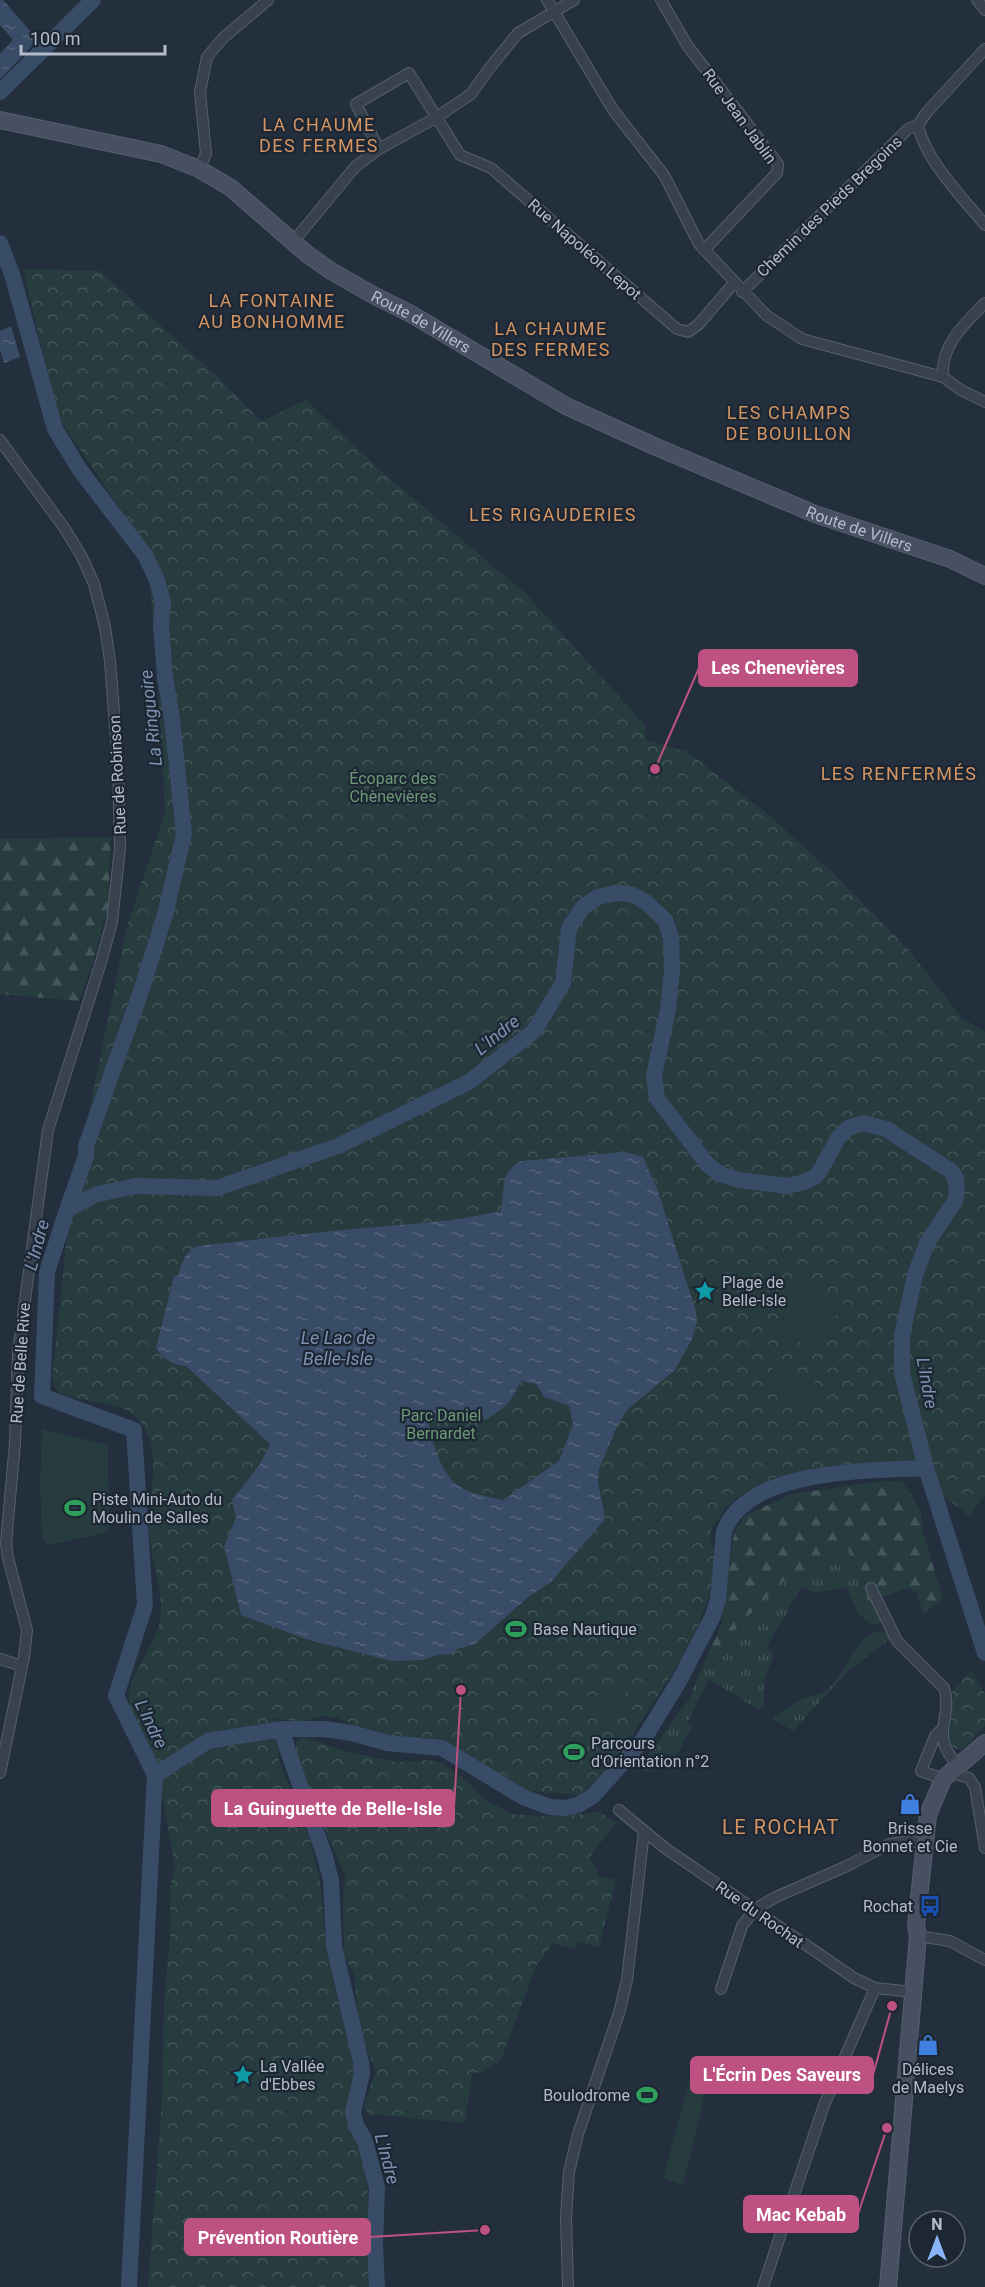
<svg xmlns="http://www.w3.org/2000/svg" width="985" height="2287" font-family="Roboto,sans-serif">
<style>
.grass{fill:url(#grass-tufts)}
.forest{fill:url(#forest-firs)}
.park{fill:url(#park-crowns)}
.pitch{fill:#263c3f}
.water{fill:url(#water-ripples);fill-rule:evenodd}
.lines{fill:none;stroke-linecap:round;stroke-linejoin:round}
.river{stroke:#394c67;stroke-width:16}
.street-casing{stroke:#565f6c;stroke-width:12}
.secondary-casing{stroke:#565f6c;stroke-width:18}
.street{stroke:#38414e;stroke-width:10}
.secondary{stroke:#465061;stroke-width:16}
.labels{text-anchor:middle;stroke-width:4.5;stroke-linejoin:round;paint-order:stroke}
.street-label{font-size:16px;fill:#b4bcc9;stroke:#1d2633}
.park-label{font-size:16px;fill:#6b9a76;stroke:#1d2633}
.poi-label{font-size:16px;fill:#b4bcc9;stroke:#1d2633;text-anchor:start}
.neighbourhood-label{font-size:18px;letter-spacing:1.5px;fill:#d59563;stroke:#1d2633}
.water-label{font-size:18px;font-style:italic;fill:#7c92b1;stroke:#1d2633}
.quarter-label{font-size:20px;letter-spacing:1.5px;fill:#d59563;stroke:#1d2633}
.leader{fill:none;stroke:#bd5182;stroke-width:2}
.callout-dot{fill:#bd5182;stroke:#1d2633;stroke-width:2}
.callout{fill:#bd5182;stroke:#bd5182;stroke-width:2}
.callout-label{font-size:18px;text-anchor:middle;font-weight:bold;fill:#fff}
</style>
<defs>
<pattern id="grass-tufts" width="24" height="20" patternUnits="userSpaceOnUse" patternTransform="scale(1.5)"><rect width="24" height="20" fill="#263c3f"/><path d="M3 7l-1-3M5 7V3M7 7l1-3M15 17l-1-3M17 17v-4M19 17l1-3" fill="none" stroke="#435659"/></pattern>
<pattern id="forest-firs" width="22" height="20" patternUnits="userSpaceOnUse" patternTransform="scale(1.5)"><rect width="22" height="20" fill="#263c3f"/><path d="M5 1l3.5 6h-7zM16 11l3.5 6h-7z" fill="#435659"/></pattern>
<pattern id="park-crowns" width="20" height="18" patternUnits="userSpaceOnUse" patternTransform="scale(1.5)"><rect width="20" height="18" fill="#263c3f"/><path d="M2 6a3 3 0 1 1 6 0M12 15a3 3 0 1 1 6 0" fill="none" stroke="#435659"/></pattern>
<pattern id="water-ripples" width="26" height="14" patternUnits="userSpaceOnUse" patternTransform="scale(1.5)"><rect width="26" height="14" fill="#394c67"/><path d="M2 4q2-2 4 0t4 0M15 11q2-2 4 0t4 0" fill="none" stroke="#53647b"/></pattern>
</defs>
<rect width="100%" height="100%" fill="#242f3e"/>
<path class="grass" d="M848,1548L882,1622L875,1625C858,1619 853,1603 847,1587L815,1593L802,1586L766,1648L773,1652V1658L764,1679V1704L759,1710L709,1679L687,1723L692,1727L675,1758L666,1753L662,1759L658,1758L648,1773L639,1767L689,1699L705,1660L782,1582Z
M875,1632H889L892,1638L848,1671L793,1731L772,1718C782,1711 793,1703 804,1698C814,1695 823,1694 830,1687C846,1672 853,1640 875,1632Z"/>
<path class="forest" d="M111,837L108,907L94,959L79,1001L0,994V839Z
M884,1481H902L921,1510L922,1529L943,1599L923,1614L917,1593L908,1588L873,1600L848,1548L782,1582L705,1660L721,1626L734,1533L745,1516L791,1494Z"/>
<path class="park" d="M23,269L100,271L222,381L261,421L306,400L386,475L526,594L645,725L646,740L688,752L765,812L831,871L908,949L962,1018L985,1032V1495L969,1516L903,1463L897,1466L872,1470L798,1472L775,1478L736,1498L726,1507L710,1532C711,1541 715,1551 714,1560C712,1620 675,1669 644,1717C626,1745 607,1774 580,1795L529,1791L446,1742L378,1734L337,1718L323,1716L300,1722L275,1718L279,1760L310,1841L320,1878L325,1935L332,1977L357,2072L350,2094L348,2116L363,2141L367,2168L370,2287H148L162,2099L164,2001L170,1941V1887L175,1867L156,1757C144,1753 141,1743 138,1732C135,1723 130,1712 129,1702C126,1675 161,1641 161,1612C162,1584 150,1558 149,1531C147,1492 169,1438 128,1411C111,1401 67,1401 58,1391C55,1388 54,1383 52,1379L68,1226L74,1215L70,1202L128,923L165,812L157,672L147,548L58,417Z
M971,1671L985,1694V1726L962,1750L953,1748L946,1730L949,1695Z
M302,1737L348,1752L395,1762L427,1760L441,1763L462,1777L488,1801L511,1814L554,1817L599,1812L616,1822L589,1858L598,1870V1876L616,1880L599,1947L578,1942L574,1949L553,1943L536,1966L501,2060L483,2072L472,2073L465,2123L368,2114L364,2105L376,2071L358,2027L355,1977L344,1956L343,1897L345,1875L304,1782L296,1752V1742Z"/>
<path class="pitch" d="M800,1279L844,1300L819,1351L775,1329Z
M775,1364L820,1385L810,1407L764,1386Z
M42,1429L108,1445L109,1532L49,1545L42,1538L40,1484Z
M612,1685L626,1693L611,1719L597,1711Z
M690,2079L707,2085L683,2185L663,2178Z"/>
<path class="water" d="M0,0H3L38,40L0,79V54L13,40L0,25Z
M11,326L20,357L4,363L0,350V331Z
M625,1152L643,1157L658,1191L696,1312L697,1322L692,1339L675,1370L627,1410L617,1426L599,1469L598,1482L604,1512V1520L551,1582L527,1598L475,1644L457,1649L452,1654L437,1655L423,1660L391,1661L306,1639L241,1615L224,1546L236,1518L232,1500L260,1464L270,1444L186,1366C172,1365 164,1359 156,1348L174,1276L178,1275C182,1262 185,1252 197,1246L322,1232L454,1220L497,1212L501,1211C505,1190 499,1172 521,1161ZM521,1381L536,1384L544,1397L569,1406L573,1424L559,1461L503,1500C490,1497 475,1495 462,1488C442,1478 432,1443 429,1422L452,1415L480,1414L485,1420C505,1409 511,1402 521,1381Z"/>
<g class="lines">
<path class="river" d="M0,92L93,0
M0,243L12,274L55,429L80,470L145,555L157,580L163,603L161,625L165,677L172,718L184,834L165,915L140,994L86,1146V1156L67,1210
M155,1775L208,1741L282,1729
M129,2287L155,1775L116,1696L145,1605L134,1430L42,1396L47,1272L67,1210L97,1194L136,1186L217,1188L338,1146L469,1082L534,1031L563,983L569,928L583,907L598,897L615,893L631,894L646,902L665,920L671,937L672,970L668,1009L654,1076L657,1098L708,1165L720,1174L738,1180L787,1186L804,1182L815,1177L820,1171L838,1138L848,1128L863,1123L886,1129L951,1171L956,1179L957,1193L955,1201L927,1243L915,1275L902,1335V1373L926,1468L985,1653
M377,2287L375,2244L377,2187L365,2141L356,2125L353,2112L362,2073L361,2062L334,1946L331,1880L325,1857L287,1748L282,1729H323L352,1733L387,1743L442,1748L523,1797L550,1807L565,1808L578,1805L593,1796L643,1740L679,1681L713,1616L718,1599L724,1532C746,1468 870,1471 926,1468"/>
<defs>
<path id="street" d="M547,0L613,110L664,175L699,244L766,315L802,339L943,377L961,390L985,402
M661,0L687,45L778,164L777,173L704,250
M977,0L985,10
M985,49L927,112L918,125C925,160 963,198 985,225
M379,149L356,104L409,73L460,155L491,168L677,329L688,332L698,325L734,283
M199,169L206,154L200,92L207,57L223,38L268,0
M293,242L355,167L379,149L437,117L471,94L488,70L518,33L574,0
M742,292L908,129L918,125
M943,377C940,346 965,323 985,303
M0,440L65,529L82,557L94,584L105,627L110,661L118,763L120,848L112,922L101,962L48,1130L18,1352L15,1443L6,1543L8,1558L27,1630L24,1657L0,1773
M871,1588L897,1641L944,1688C954,1719 927,1735 959,1766
M0,1659L22,1666
M941,1730L935,1736L921,1771L943,1779
M952,1773L969,1778L975,1787L985,1848
M619,1810L665,1848L854,1978L875,1988L913,1992
M918,1936L950,1941L985,1960
M721,1989L742,1926L755,1909L776,1897L847,1866L889,1844L911,1841L924,1843
M568,2287L566,2217L569,2172L578,2134L619,2013L627,1980L644,1831
M763,2287L824,2105L875,1988"/>
<g id="secondary">
<path id="s1" d="M0,120L161,154L199,169L231,188L307,254L331,271L375,296L411,314L566,406L654,446L815,514L950,559L985,576"/>
<path d="M888,2287L918,1936L916,1925L928,1815L943,1779L985,1743"/>
</g>
</defs>
<use href="#street" class="street-casing"/>
<use href="#secondary" class="secondary-casing"/>
<use href="#street" class="street"/>
<use href="#secondary" class="secondary"/>
</g>
<defs>
<symbol id="sight-bare" viewBox="-9 -9 18 18"><path d="M0-6L1.8-2.2L6-1.7L2.9 1.2L3.7 5.4L0 3.3L-3.7 5.4L-2.9 1.2L-6-1.7L-1.8-2.2Z" fill="#0f9aa8" stroke="#1d2633" stroke-width="2.5" paint-order="stroke"/></symbol>
<symbol id="stadium-bare" viewBox="-9 -9 18 18"><path d="M0-5a6.5 5 0 1 0 0 10a6.5 5 0 1 0 0-10ZM-3.5-1.8h7v3.6h-7Z" fill="#2e9e5b" stroke="#1d2633" stroke-width="2.5" paint-order="stroke"/></symbol>
<symbol id="shop-bare" viewBox="-9 -9 18 18"><path d="M-5-2.5h2.3a2.7 3.5 0 0 1 5.4 0H5L5.5 6h-11ZM-1.5-2.5h3a1.5 2.3 0 0 0-3 0Z" fill="#3f7fe0" stroke="#1d2633" stroke-width="2.5" paint-order="stroke"/></symbol>
<symbol id="bus-bare" viewBox="-9 -9 18 18"><path d="M-5-6H5V4H4V6H2V4H-2V6H-4V4H-5ZM-3.5-4V0h7V-4ZM-3.5 1.2v1.5H-2V1.2ZM2 1.2v1.5H3.5V1.2Z" fill="#1a4fb4" stroke="#1d2633" stroke-width="2.5" paint-order="stroke"/></symbol>
</defs>
<g fill-rule="evenodd">
<use href="#sight-bare" x="690" y="1276" width="30" height="30"/>
<use href="#stadium-bare" x="60" y="1493" width="30" height="30"/>
<use href="#stadium-bare" x="501" y="1614" width="30" height="30"/>
<use href="#stadium-bare" x="559" y="1737" width="30" height="30"/>
<use href="#shop-bare" x="895" y="1789" width="30" height="30"/>
<use href="#bus-bare" x="915" y="1891" width="30" height="30"/>
<use href="#shop-bare" x="913" y="2030" width="30" height="30"/>
<use href="#sight-bare" x="228" y="2060" width="30" height="30"/>
<use href="#stadium-bare" x="632" y="2080" width="30" height="30"/>
</g>
<g class="labels">
<g class="street-label">
<text transform="translate(740 116) rotate(54)" y="6">Rue Jean Jablin</text>
<text transform="translate(829 206) rotate(-44)" y="6">Chemin des Pieds Bregoins</text>
<text transform="translate(585 249) rotate(41)" y="6">Rue Napoléon Lepot</text>
<text dy="6" stroke="none"><textPath href="#s1" startOffset="476">Route de Villers</textPath></text>
<text dy="6" stroke="none"><textPath href="#s1" startOffset="962">Route de Villers</textPath></text>
<text transform="translate(117 775) rotate(-93)" y="6">Rue de Robinson</text>
<text transform="translate(20 1363) rotate(-86)" y="6">Rue de Belle Rive</text>
<text transform="translate(760 1914) rotate(35)" y="6">Rue du Rochat</text>
</g>
<g class="park-label">
<text x="393" y="784">Écoparc des<tspan x="393" dy="18">Chènevières</tspan></text>
<text x="441" y="1421">Parc Daniel<tspan x="441" dy="18">Bernardet</tspan></text>
</g>
<g class="poi-label">
<text x="722" y="1288">Plage de<tspan x="722" dy="18">Belle-Isle</tspan></text>
<text x="92" y="1505">Piste Mini-Auto du<tspan x="92" dy="18">Moulin de Salles</tspan></text>
<text x="533" y="1635">Base Nautique</text>
<text x="591" y="1749">Parcours<tspan x="591" dy="18">d'Orientation n°2</tspan></text>
<text x="910" y="1834" text-anchor="middle">Brisse<tspan x="910" dy="18">Bonnet et Cie</tspan></text>
<text x="913" y="1912" text-anchor="end">Rochat</text>
<text x="260" y="2072">La Vallée<tspan x="260" dy="18">d'Ebbes</tspan></text>
<text x="928" y="2075" text-anchor="middle">Délices<tspan x="928" dy="18">de Maelys</tspan></text>
<text x="630" y="2101" text-anchor="end">Boulodrome</text>
</g>
<g class="neighbourhood-label">
<text x="319" y="131">LA CHAUME<tspan x="319" dy="21">DES FERMES</tspan></text>
<text x="272" y="307">LA FONTAINE<tspan x="272" dy="21">AU BONHOMME</tspan></text>
<text x="551" y="335">LA CHAUME<tspan x="551" dy="21">DES FERMES</tspan></text>
<text x="789" y="419">LES CHAMPS<tspan x="789" dy="21">DE BOUILLON</tspan></text>
<text x="553" y="521">LES RIGAUDERIES</text>
<text x="899" y="780">LES RENFERMÉS</text>
</g>
<g class="water-label">
<text transform="translate(151 718) rotate(-96)" y="6">La Ringuoire</text>
<text transform="translate(497 1035) rotate(-39)" y="6">L'Indre</text>
<text transform="translate(37 1245) rotate(-75)" y="6">L'Indre</text>
<text x="338" y="1344">Le Lac de<tspan x="338" dy="21">Belle-Isle</tspan></text>
<text transform="translate(927 1383) rotate(80)" y="6">L'Indre</text>
<text transform="translate(151 1724) rotate(64)" y="6">L'Indre</text>
<text transform="translate(387 2159) rotate(75)" y="6">L'Indre</text>
</g>
<g class="quarter-label">
<text x="781" y="1834">LE ROCHAT</text>
</g>
</g>
<path class="leader" d="M655 769L699 668M461 1690L454 1808M892 2006L873 2075M887 2128L858 2214M485 2230L370 2237"/>
<g class="callout-dot">
<circle cx="655" cy="769" r="6"/>
<circle cx="461" cy="1690" r="6"/>
<circle cx="892" cy="2006" r="6"/>
<circle cx="887" cy="2128" r="6"/>
<circle cx="485" cy="2230" r="6"/>
</g>
<g class="callout">
<rect x="699" y="650" width="158" height="36" rx="6"/>
<rect x="212" y="1790" width="242" height="36" rx="6"/>
<rect x="691" y="2057" width="182" height="36" rx="6"/>
<rect x="744" y="2196" width="114" height="36" rx="6"/>
<rect x="185" y="2219" width="185" height="36" rx="6"/>
</g>
<g class="callout-label">
<text x="778" y="674">Les Chenevières</text>
<text x="333" y="1815">La Guinguette de Belle-Isle</text>
<text x="782" y="2081">L'Écrin Des Saveurs</text>
<text x="801" y="2221">Mac Kebab</text>
<text x="278" y="2244">Prévention Routière</text>
</g>
<g transform="translate(937 2239)"><circle r="28" fill="#1d2633" stroke="#59626f" stroke-width="1.5"/>
<path d="M0-4.5L10 22L0 15L-10 22Z" fill="#8ab4f8"/>
<text y="-9" font-size="16" font-weight="bold" text-anchor="middle" fill="#b4bcc9">N</text>
</g>
<path d="M21 45v9h144v-9" fill="none" stroke="#b4bcc9" stroke-width="3"/>
<text x="30" y="45" font-size="18" fill="#b4bcc9" stroke="#1d2633" stroke-width="4.5" paint-order="stroke">100 m</text>
</svg>
